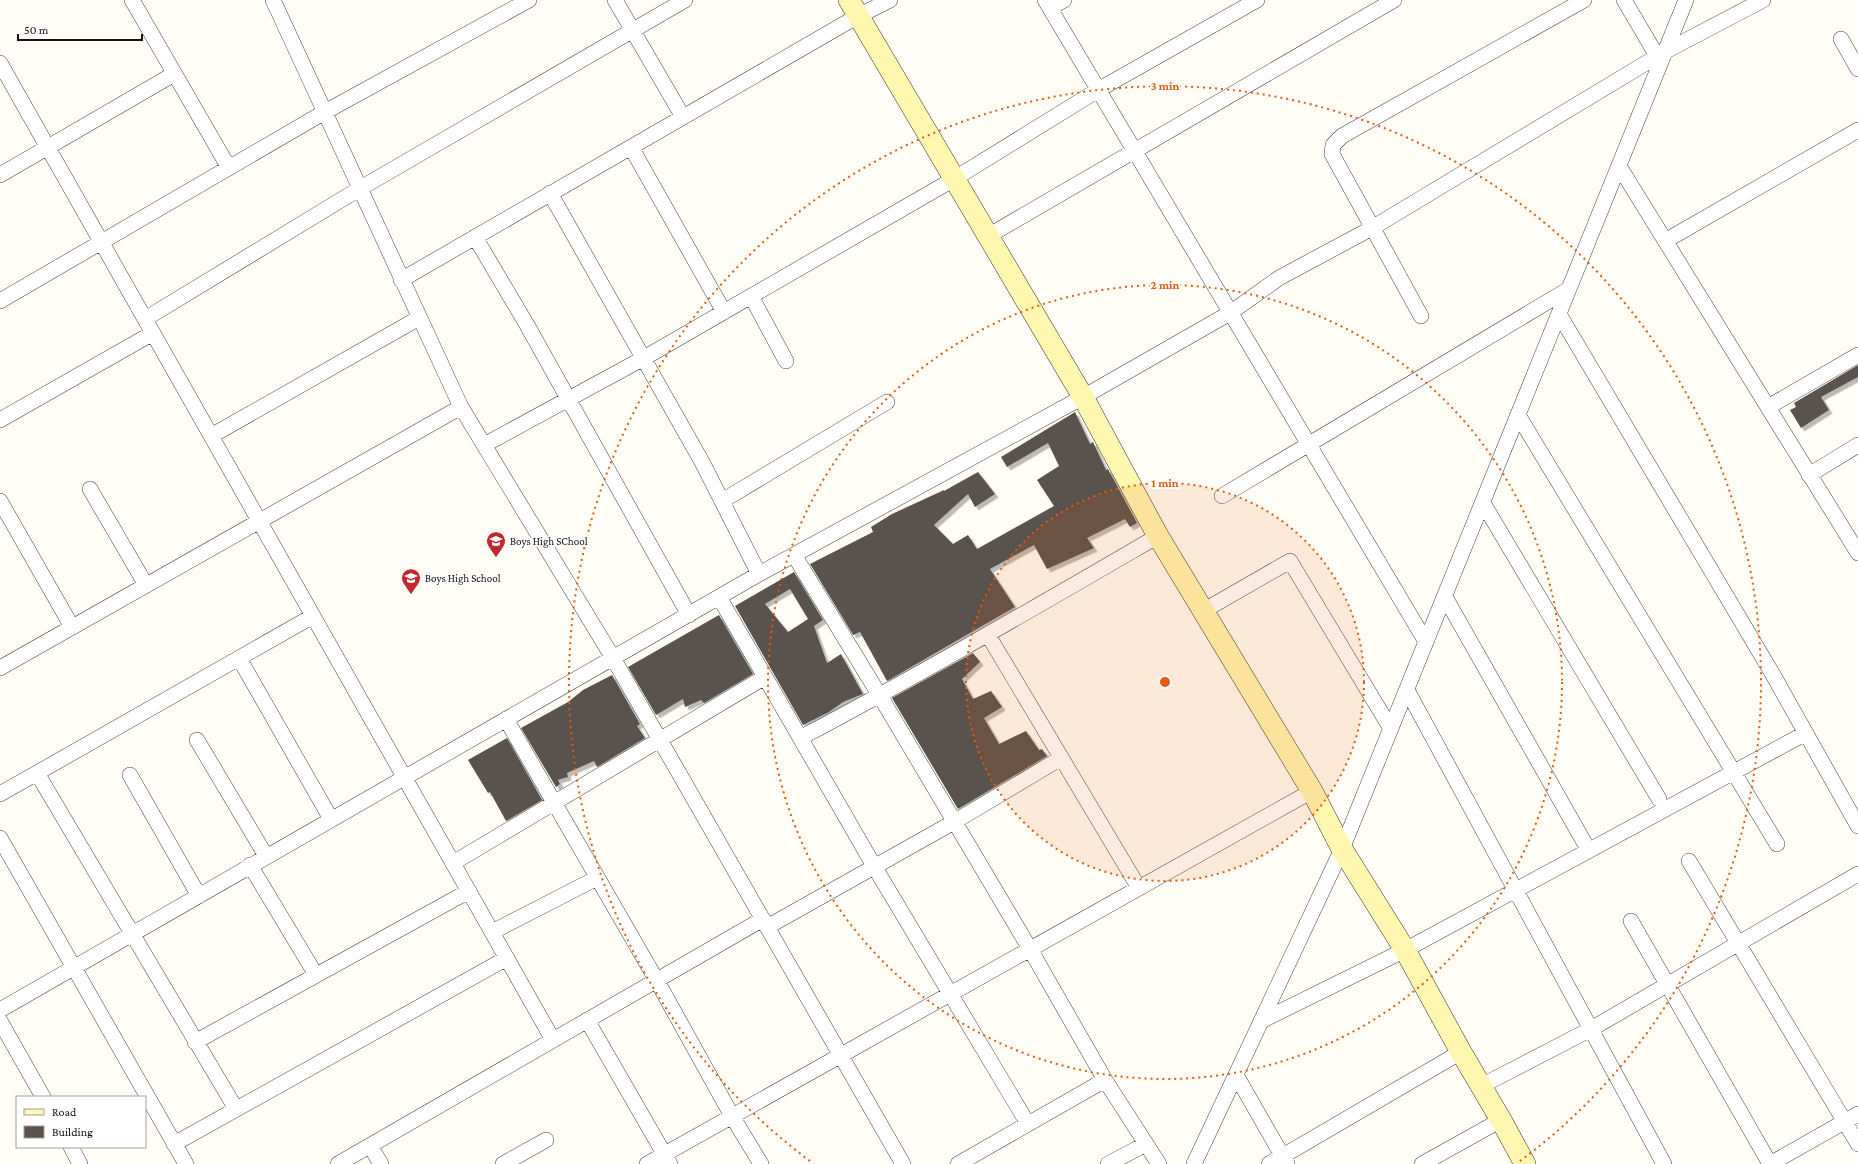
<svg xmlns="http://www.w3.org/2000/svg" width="1858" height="1164" font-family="'Crimson Pro',serif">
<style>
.building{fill:#5a524d;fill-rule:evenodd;filter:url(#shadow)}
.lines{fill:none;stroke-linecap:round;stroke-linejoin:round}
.street-casing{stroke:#444;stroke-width:16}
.secondary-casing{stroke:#333;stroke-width:22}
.street{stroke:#fff;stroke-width:15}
.secondary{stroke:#fff6b0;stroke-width:21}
.ring{fill:none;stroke:#e8590c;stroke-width:2;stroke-dasharray:2 4}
.labels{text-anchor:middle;stroke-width:4;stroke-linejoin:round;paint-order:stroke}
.poi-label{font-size:11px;fill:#111;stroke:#fff;text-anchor:start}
.centre{fill:#e8590c;stroke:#fff;stroke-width:2}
.ring-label{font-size:12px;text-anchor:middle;font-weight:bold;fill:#e8590c;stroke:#fff;stroke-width:4;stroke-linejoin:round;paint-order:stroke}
</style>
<defs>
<filter id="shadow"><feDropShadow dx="3.5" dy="3.5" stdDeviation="0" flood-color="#0004"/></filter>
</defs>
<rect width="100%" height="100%" fill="#fffdf5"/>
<path class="building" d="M1858,365V377L1821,397L1829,410L1801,428L1790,410L1796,407L1794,403Z
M1075,412L1090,444L1093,442L1106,470L1108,469L1137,523L1130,527L1125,519L1087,538L1094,548L1047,569L1034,545L990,569L1015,607L887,681L860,632L853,635L810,564L873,532L871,527L892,514L944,490V491L978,472L995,494L975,507L968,494L934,525L953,544L968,535L977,549L1054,506L1037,480L1059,466L1048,443L1007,467L1001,457Z
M794,572L823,620L814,626L827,663L841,654L863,694L843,702L829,712L803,725L735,606ZM790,589L808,619L788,632L765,604Z
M719,615L753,674L704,703L701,700L685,707L683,699L656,715L628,667Z
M973,653L980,662L962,679L973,699L991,691L1002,707L984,718L999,744L1026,731L1039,750L1042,749L1047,756L958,809L892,698Z
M612,675L640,724L637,726L645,738L597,767L594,761L567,773L568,777L558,780L560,784L556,787L521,728L568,702L583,690Z
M507,738L542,800L506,821L490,792L488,793L468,760Z"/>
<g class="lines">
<defs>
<path id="street" d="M132,0L229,168
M273,0L461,407L613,658L903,1164
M615,0L683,117
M1045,0L1426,642
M1624,0L1657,56
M1050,8L1064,0
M1841,39L1858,69
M0,63L553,1040
M631,147L724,312
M1619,166L1858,553
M0,175L174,74
M550,193L702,462L759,574
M988,236L1394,0
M475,237L527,325L689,615
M1665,241L1858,130
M401,280L858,16L890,0
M751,296L786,361
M0,301L323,113L529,0
M1559,314L1772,673L1858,826
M1421,316L1332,154L1333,145L1342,136L1584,0
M145,319L359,189L685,0
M1768,407L1858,355
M1518,415L1777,844
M0,420L153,333
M211,436L419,318
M484,445L644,358L954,179L1098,90L1257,0
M1809,475L1858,445
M90,489L146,585
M1222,496L1569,289
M0,501L72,627
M722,501L887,402
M1483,503L1659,799
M794,555L880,696L1030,949L1105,1080L1159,1164
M719,597L874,866L1028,1124
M1445,597L1584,842
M1203,611L1290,561L1391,729
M988,635L1139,888
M239,658L331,819
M0,668L461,407
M1407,690L1664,1164
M506,719L657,981L732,1116L761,1164
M800,738C921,674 1039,605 1158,536
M197,740L266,856
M37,773L236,1109
M130,775L199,896
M0,794L313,616
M0,838L186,1164
M1689,861L1858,1144
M453,863L765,677
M250,865L316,975
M1631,921L1770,1164
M767,927L954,822L1061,758
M492,932L597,878
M0,1010L759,574L1083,397L1230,313L1279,278L1372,228L1666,51L1763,0
M587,1020L670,1164
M0,1021L43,1097
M1261,1021L1405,950L1806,733
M195,1042L469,891
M1236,1075L1287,1164
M1481,1086L1591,1029L1858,874
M174,1144L507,958
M370,1146L381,1164
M71,1147L80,1164
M338,1164L763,919
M503,1164L546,1140
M647,1164L1312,791
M958,1164L1105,1080
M1108,1164L1146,1144
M1194,1164L1342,849L1686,0
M1269,1164L1461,1052
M1422,1164L1501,1120
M1770,1164L1858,1114"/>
<path id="secondary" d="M849,0L1083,397L1158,536L1312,791L1342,849L1405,950L1461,1052L1501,1120L1525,1164"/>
</defs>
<use href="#street" class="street-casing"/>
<use href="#secondary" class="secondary-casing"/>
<use href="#street" class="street"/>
<use href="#secondary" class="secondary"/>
</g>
<circle cx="1165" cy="682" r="199" fill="#e8590c" fill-opacity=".12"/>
<g class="ring">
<circle cx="1165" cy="682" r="199"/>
<circle cx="1165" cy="682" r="397"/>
<path d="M810 1161A596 596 0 1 1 1520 1161"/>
</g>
<defs>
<symbol id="school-pin" viewBox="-11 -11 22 30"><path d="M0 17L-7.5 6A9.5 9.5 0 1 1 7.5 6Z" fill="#c4262e" stroke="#fff"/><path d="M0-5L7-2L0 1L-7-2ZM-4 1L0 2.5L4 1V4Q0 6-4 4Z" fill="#fff"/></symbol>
<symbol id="university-pin" viewBox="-11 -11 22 30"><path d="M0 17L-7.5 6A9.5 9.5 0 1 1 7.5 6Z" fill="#c4262e" stroke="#fff"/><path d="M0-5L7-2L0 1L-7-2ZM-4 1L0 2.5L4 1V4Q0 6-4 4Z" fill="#fff"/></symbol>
</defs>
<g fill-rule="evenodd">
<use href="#school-pin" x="485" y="530" width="22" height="30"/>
<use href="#university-pin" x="400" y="567" width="22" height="30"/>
</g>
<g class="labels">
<g class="poi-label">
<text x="510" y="545">Boys High SChool</text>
<text x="425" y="582">Boys High School</text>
</g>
</g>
<circle cx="1165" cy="682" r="6" class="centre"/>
<g class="ring-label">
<text x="1165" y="90">3 min</text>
<text x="1165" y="289">2 min</text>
<text x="1165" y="487">1 min</text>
</g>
<rect x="16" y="1096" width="130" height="52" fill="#ffffff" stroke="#a0a0a0"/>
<rect x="24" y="1109" width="20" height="6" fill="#fff6b0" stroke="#a0a0a0"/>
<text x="52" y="1116" font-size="12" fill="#111111">Road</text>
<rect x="24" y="1126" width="20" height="12" fill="#5a524d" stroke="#a0a0a0"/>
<text x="52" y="1136" font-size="12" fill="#111111">Building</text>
<path d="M18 34v6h124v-6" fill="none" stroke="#111111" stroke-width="2"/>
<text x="24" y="34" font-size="12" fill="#111111" stroke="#ffffff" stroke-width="3" paint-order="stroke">50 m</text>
</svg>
